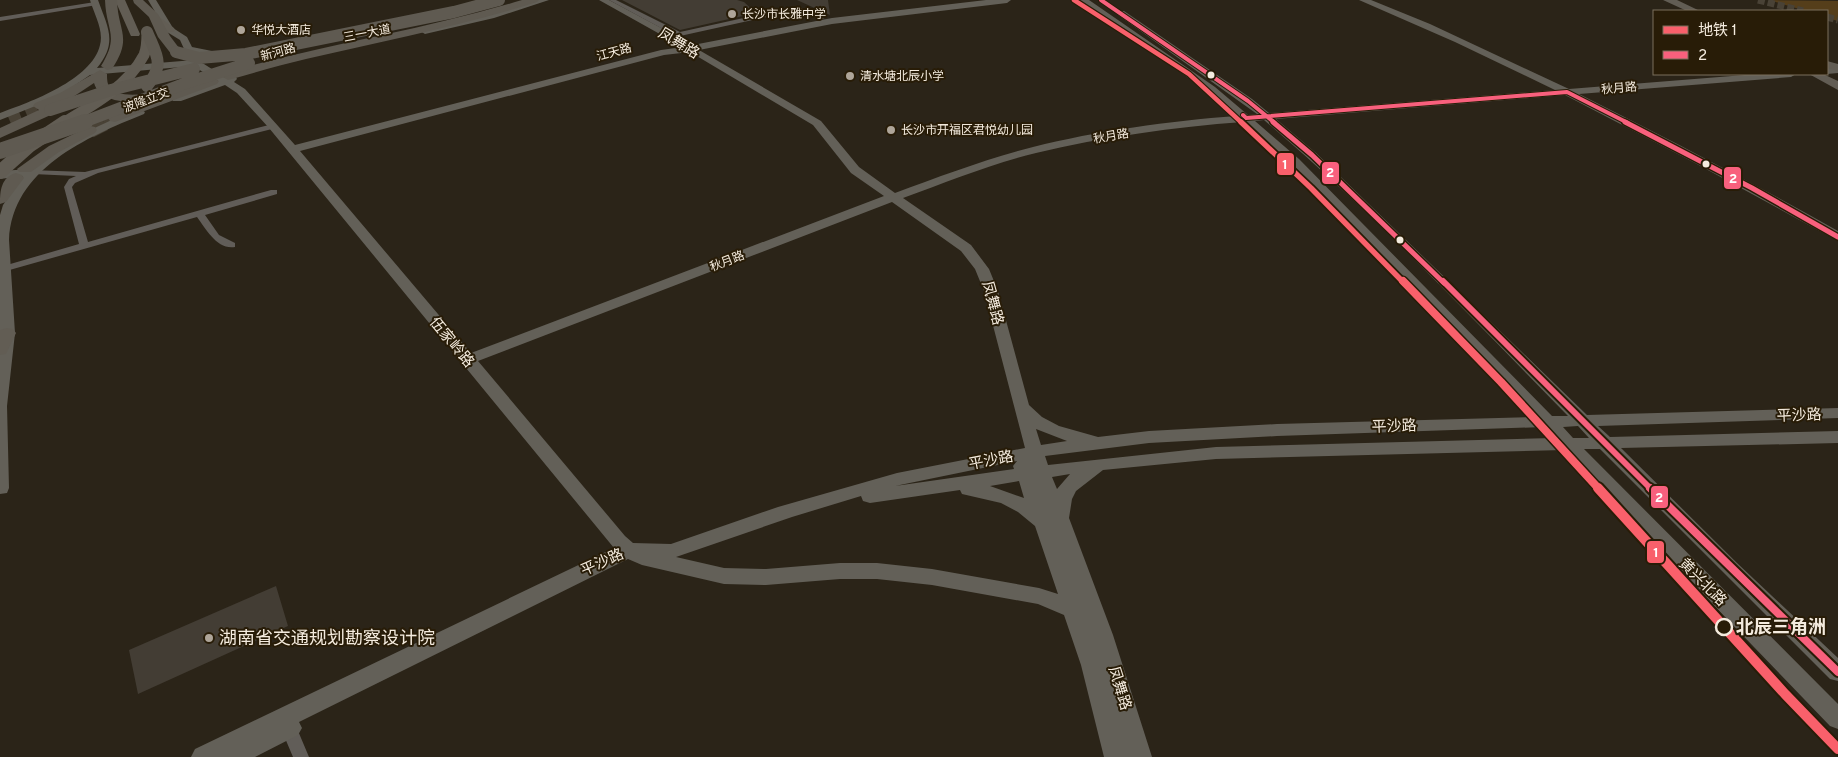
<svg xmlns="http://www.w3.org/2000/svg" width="1838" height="757" font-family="Overpass,'Noto Sans SC',sans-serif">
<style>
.green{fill:#553e1a}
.building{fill:#433d34}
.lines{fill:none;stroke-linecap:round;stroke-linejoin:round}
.street-tunnel{stroke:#494236;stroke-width:7;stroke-dasharray:7 3;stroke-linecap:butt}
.highway-tunnel-far1{stroke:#494236;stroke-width:12;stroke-dasharray:12 6;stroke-linecap:butt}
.highway-tunnel{stroke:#494236;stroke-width:16;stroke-dasharray:16 8;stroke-linecap:butt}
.street{fill:#615d58;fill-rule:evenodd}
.secondary{fill:#636058;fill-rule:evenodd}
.primary{fill:#625d54;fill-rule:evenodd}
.highway{fill:#5f5a51;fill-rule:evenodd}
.primary-bridge-far1{stroke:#625d54;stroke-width:11}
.primary-bridge{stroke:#625d54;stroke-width:14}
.highway-bridge-far1{stroke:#5f5a51;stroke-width:12}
.highway-bridge{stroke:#5f5a51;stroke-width:16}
.bus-1-far3-casing{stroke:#281c07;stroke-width:6}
.bus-1-far2-casing{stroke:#281c07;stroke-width:8}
.bus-1-far1-casing{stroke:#281c07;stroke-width:10}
.bus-1-casing{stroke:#281c07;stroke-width:12}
.bus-1-far3{stroke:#f8607d;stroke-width:4}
.bus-1-far2{stroke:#f8607d;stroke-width:5}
.bus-1-far1{stroke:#f8607d;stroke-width:6}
.bus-1{stroke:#f8607d;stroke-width:8}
.metro-1-far3-casing{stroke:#281c07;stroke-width:7}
.metro-1-far2-casing{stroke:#281c07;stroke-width:9}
.metro-1-far1-casing{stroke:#281c07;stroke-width:11}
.metro-1-casing{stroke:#281c07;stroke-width:14}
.metro-1-far3{stroke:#f9606b;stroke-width:4.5}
.metro-1-far2{stroke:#f9606b;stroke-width:5.5}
.metro-1-far1{stroke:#f9606b;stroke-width:8}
.metro-1{stroke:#f9606b;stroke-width:10}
.poi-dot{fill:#aea599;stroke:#281c07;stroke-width:2}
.bus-dot{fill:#f4ebde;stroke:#281c07;stroke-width:2}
.stop-dot{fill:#281c07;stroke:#f4ebde;stroke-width:2.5}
.labels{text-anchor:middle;stroke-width:4;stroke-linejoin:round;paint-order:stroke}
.far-poi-label{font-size:12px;fill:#f4ebde;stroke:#281c07;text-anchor:start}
.far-street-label{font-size:12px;fill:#f4ebde;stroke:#281c07}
.street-label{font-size:15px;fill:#f4ebde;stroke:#281c07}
.near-stop-label{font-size:18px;font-weight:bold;fill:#f4ebde;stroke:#281c07;text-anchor:start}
.near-poi-label{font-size:18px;fill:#f4ebde;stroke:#281c07;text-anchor:start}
.line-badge{stroke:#281c07;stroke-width:2}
.badge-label{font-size:14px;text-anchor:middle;font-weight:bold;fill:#fff}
</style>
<rect width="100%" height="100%" fill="#2b2418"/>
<path class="green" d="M1769,0L1838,1V21L1827,18V11H1806Z"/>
<path class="building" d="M622,0H737L744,2L756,13L680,30Z
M797,0H828L830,15Z
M276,586L288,626L138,694L129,650Z"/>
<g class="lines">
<path class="street-tunnel" d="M1758,0L1803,11
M1827,17L1838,20"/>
<path class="highway-tunnel-far1" d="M9,119L40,106
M104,123L115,118"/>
<path class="highway-tunnel" d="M90,130L106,122"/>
<path class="street" d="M609,0H616L680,32L794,7L807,9L824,18L821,20L804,12L794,11L680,36L672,34Z
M95,2L97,3V5L0,21V17Z
M273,124H276V128L98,173L75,183L72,187L88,242L271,190H277V194L205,215L219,235L235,243V247C217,250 206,229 197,217L6,271H0V267L79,244L64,187L69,179L76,176L33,174L29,172L30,170L85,172Z
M287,717L293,719L309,757H293L279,724L281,719Z"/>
<path class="secondary" d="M90,0H98C108,28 118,42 97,68L194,60L204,64L226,78L236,77L237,79L234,82L245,89L295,145L661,50L683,47L599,0H609L693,45L832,18L986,0H1011L1007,3L832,24L699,50L821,121L859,167L895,193C941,176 986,159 1033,147C1096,131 1170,121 1236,116L1207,91L1079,0H1089L1215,87L1248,115L1257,114L1118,15V11H1124L1252,99L1269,113L1555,90L1455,42L1359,0H1371L1430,24L1569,89L1757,74H1796L1791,77L1579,94C1667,138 1753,183 1838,231V241L1695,163L1565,95L1276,119L1316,153L1587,415L1838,408V418L1598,426L1610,437L1838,431V443L1621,448L1737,563L1838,658V681L1830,679L1600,449H1584L1838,704V729L1830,726L1564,450L1216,459L1103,470L1076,491L1072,499L1069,518L1113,635L1152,757H1104L1081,665L1064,615L1038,604L932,585L877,579H840L766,585L724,584L642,565L628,559L299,722L302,728L298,735L255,757H191L195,749L614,548L269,128L237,93L225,85L181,101H173L172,99L173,97L218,81L193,66L90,75L65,92L48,101L0,120V113C30,102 92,80 100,45C104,30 94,14 90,0ZM690,52L813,125L851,173L884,196L471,353L300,151L664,55ZM1264,120C1371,211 1469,315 1568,416H1552L1299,159L1255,121ZM1243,122L1291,163L1533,417L1277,424L1149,431L1098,437L1059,426L1042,417L1029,405L998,291L989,269L971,245L903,198C947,182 991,164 1036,153C1103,137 1174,127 1243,122ZM892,202L961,251L975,269L984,291L1025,448L897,473L778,507L671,544L633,543L625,536L478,361ZM1578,426L1589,438H1573L1563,427ZM1543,427L1553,438L1216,447L1048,465L1045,456L1149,443L1277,436ZM1036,429L1067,441L1041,445ZM1017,461L1013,466L1014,469L895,486ZM1070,474L1057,489L1052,477ZM1019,481L1024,498L990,486ZM960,490L962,494L1001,503L1018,512L1035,526L1058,594L1039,588L932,569L877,563H840L766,569L724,568L676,557L792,517L861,496L863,501L870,503Z
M148,0H156L173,28L187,37L192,47L212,51V55L192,54L185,51L180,40L167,32Z
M536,0H549L494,18L425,34L420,31L422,29L489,14Z
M1838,67V73L1827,74H1826L1827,68Z
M140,109L145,112L144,114C87,137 12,169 9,240L15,333L7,406L9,488L7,493L0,494V215L3,205L23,176L0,179V171L31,169L52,151L73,138L116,118Z"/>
<path class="primary" d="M115,0H125L140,34L139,36H131L130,34Z
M1663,0H1677L1700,11H1687Z
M154,13L174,28L175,30L174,32H166L150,18L149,16Z
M1827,61L1838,64V71L1827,68Z
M1809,74H1823L1838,81V90Z
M7,328L13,329L16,333L6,354L0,355V330Z"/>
<path class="highway" d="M105,0H117C118,32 133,37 112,69L107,70L101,66C120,35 106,31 105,0Z
M133,0H143L158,14L170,36L182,52L180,55H172L158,37L149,17L134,3Z
M522,0H539L537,2C461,26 383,41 306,59C280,65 254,73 228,80L221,76L223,73C322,45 424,30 522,0Z
M100,70L107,74C107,77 107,83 109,86C123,108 193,82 212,77L219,81L217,84L115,122L110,121L108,118L110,115L146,101C130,103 100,103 94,83L70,99L52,106L57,110L55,113L0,138V128L39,110L33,106L35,103L60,93Z
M90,126L95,127L97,130L95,133L59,152L31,172H19L17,169L49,146Z
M16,173L22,175L24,178L6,202L0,204C0,191 1,177 16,173Z"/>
<path class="primary-bridge-far1" d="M63,123C92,106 128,86 144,55C147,48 147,40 147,32"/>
<path class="primary-bridge" d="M0,172L29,146L65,122"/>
<path class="highway-bridge-far1" d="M147,32C157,56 165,64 147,86
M176,52L199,58L246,54L454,12L499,0
M50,110L111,90L194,69
M81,123L186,83L249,63"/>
<path class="highway-bridge" d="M0,151L85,122"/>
<defs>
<path id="bus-1-far3" d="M1101,0L1248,101L1275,123
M1243,115L1246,118L1567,92L1628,123"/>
<path id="bus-1-far2" d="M1273,122L1312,155L1444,283
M1625,122L1752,188L1838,237"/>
<path id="bus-1-far1" d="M1443,281L1651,489"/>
<path id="bus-1" d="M1650,488L1838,672"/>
</defs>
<use href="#bus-1-far3" class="bus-1-far3-casing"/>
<use href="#bus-1-far2" class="bus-1-far2-casing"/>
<use href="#bus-1-far1" class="bus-1-far1-casing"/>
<use href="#bus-1" class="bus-1-casing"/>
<use href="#bus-1-far3" class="bus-1-far3"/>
<use href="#bus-1-far2" class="bus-1-far2"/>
<use href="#bus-1-far1" class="bus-1-far1"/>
<use href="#bus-1" class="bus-1"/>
<defs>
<path id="metro-1-far3" d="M1074,0L1189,74L1242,123"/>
<path id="metro-1-far2" d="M1241,122L1311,188L1404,283"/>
<path id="metro-1-far1" d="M1403,281L1501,382L1599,489"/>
<path id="metro-1" d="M1598,488L1785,694L1838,749"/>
</defs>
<use href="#metro-1-far3" class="metro-1-far3-casing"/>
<use href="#metro-1-far2" class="metro-1-far2-casing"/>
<use href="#metro-1-far1" class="metro-1-far1-casing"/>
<use href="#metro-1" class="metro-1-casing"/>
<use href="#metro-1-far3" class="metro-1-far3"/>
<use href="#metro-1-far2" class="metro-1-far2"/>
<use href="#metro-1-far1" class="metro-1-far1"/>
<use href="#metro-1" class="metro-1"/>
</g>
<g class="poi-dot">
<circle cx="732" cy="14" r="5"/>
<circle cx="241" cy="30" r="5"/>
<circle cx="850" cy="76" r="5"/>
<circle cx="891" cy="130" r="5"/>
<circle cx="209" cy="638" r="5"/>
</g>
<g class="bus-dot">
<circle cx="1211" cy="75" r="4.5"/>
<circle cx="1706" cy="164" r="4.5"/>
<circle cx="1400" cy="240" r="4.5"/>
</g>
<circle class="stop-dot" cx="1724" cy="627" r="8"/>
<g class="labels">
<g class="far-poi-label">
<text x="742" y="18">长沙市长雅中学</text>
<text x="251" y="34">华悦大酒店</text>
<text x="860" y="80">清水塘北辰小学</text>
<text x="901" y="134">长沙市开福区君悦幼儿园</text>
</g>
<g class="far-street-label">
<text transform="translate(367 33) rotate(-11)" y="4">三一大道</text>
<text transform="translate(278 52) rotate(-15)" y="4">新河路</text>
<text transform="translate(614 52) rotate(-15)" y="4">江天路</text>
<text transform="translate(1619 88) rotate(-5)" y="4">秋月路</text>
<text transform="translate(146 100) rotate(-21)" y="4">波隆立交</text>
<text transform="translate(1111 136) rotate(-10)" y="4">秋月路</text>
<text transform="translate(727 261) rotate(-21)" y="4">秋月路</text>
</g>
<g class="street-label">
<text transform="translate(679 43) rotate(31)" y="5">凤舞路</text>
<text transform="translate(993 303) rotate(75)" y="5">凤舞路</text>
<text transform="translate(452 342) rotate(50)" y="5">伍家岭路</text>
<text transform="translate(1799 415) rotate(-2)" y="5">平沙路</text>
<text transform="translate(1394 426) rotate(-2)" y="5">平沙路</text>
<text transform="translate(991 460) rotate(-11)" y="5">平沙路</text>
<text transform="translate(602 562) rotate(-24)" y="5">平沙路</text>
<text transform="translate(1703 582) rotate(45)" y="5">黄兴北路</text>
<text transform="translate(1120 688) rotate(73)" y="5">凤舞路</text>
</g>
<g class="near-stop-label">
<text x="1736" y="633">北辰三角洲</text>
</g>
<g class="near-poi-label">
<text x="219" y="644">湖南省交通规划勘察设计院</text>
</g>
</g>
<g class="line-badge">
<rect x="1276" y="152" width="19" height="24" rx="5" fill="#f9606b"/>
<rect x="1321" y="161" width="19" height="24" rx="5" fill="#f8607d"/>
<rect x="1723" y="166" width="19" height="24" rx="5" fill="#f8607d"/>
<rect x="1650" y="485" width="19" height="24" rx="5" fill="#f8607d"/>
<rect x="1646" y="540" width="19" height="24" rx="5" fill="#f9606b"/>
</g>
<g class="badge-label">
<text x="1285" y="169">1</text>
<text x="1330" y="177">2</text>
<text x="1733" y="183">2</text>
<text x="1659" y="502">2</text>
<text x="1656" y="557">1</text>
</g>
<rect x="1653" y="10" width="175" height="65" fill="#281c07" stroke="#7a6f5d"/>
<rect x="1663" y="26" width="25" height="8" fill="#f9606b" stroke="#7a6f5d"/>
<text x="1698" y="35" font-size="15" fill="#f4ebde">地铁 1</text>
<rect x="1663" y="51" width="25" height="8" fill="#f8607d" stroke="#7a6f5d"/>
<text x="1698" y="60" font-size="15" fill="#f4ebde">2</text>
</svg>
